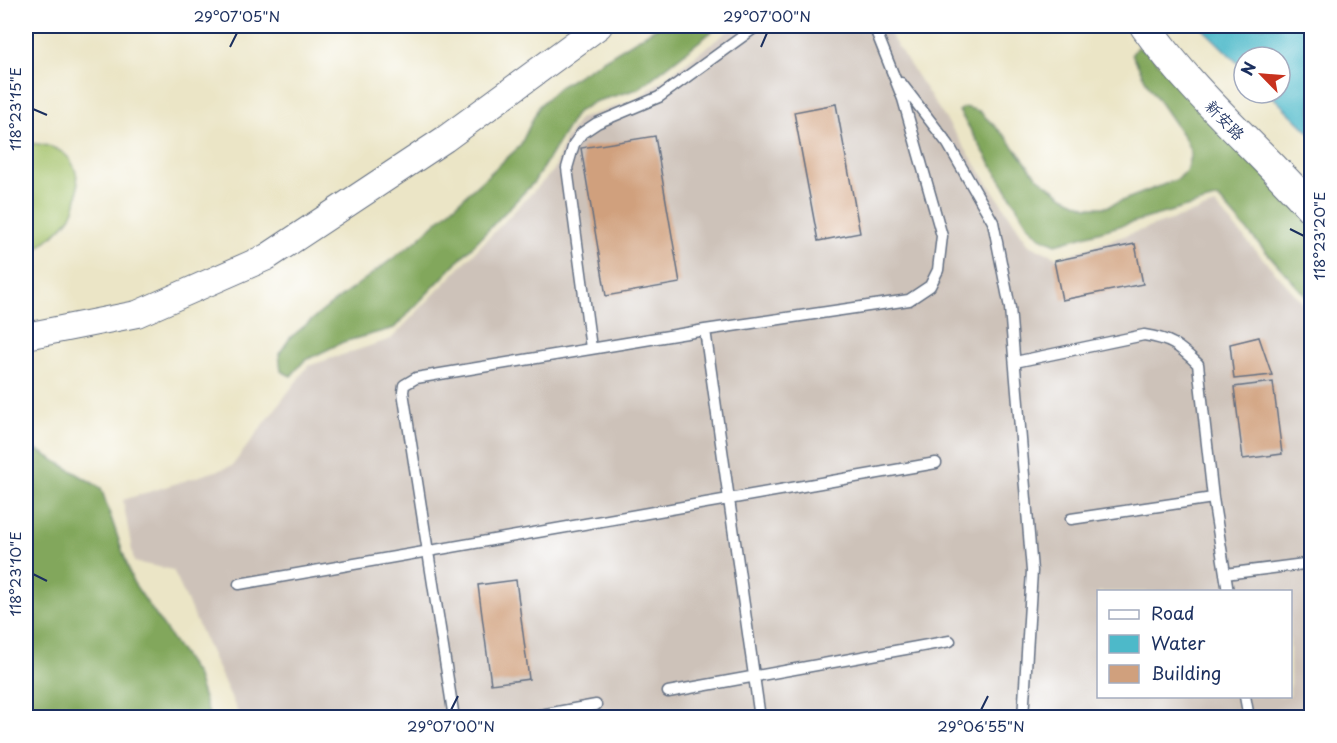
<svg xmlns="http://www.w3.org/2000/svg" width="1337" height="743" font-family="'Playpen Sans','LXGW WenKai TC',sans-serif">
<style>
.industrial{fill:#cdc2b9;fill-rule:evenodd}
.green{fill:#a3c168;stroke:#5f7863;stroke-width:1.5}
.forest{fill:#82a75c;stroke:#4e6b5d;stroke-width:1.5}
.water{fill:#4db9c9;stroke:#347494;stroke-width:1.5}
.building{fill:#d0a07d}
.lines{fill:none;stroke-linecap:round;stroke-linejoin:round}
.service-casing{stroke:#646f82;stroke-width:13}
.tertiary-casing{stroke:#646f82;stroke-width:28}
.secondary-casing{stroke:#646f82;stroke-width:32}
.service{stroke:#fff;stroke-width:10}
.tertiary{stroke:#fff;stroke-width:26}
.secondary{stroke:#fff;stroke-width:30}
.ticks{fill:none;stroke:#1b2f5e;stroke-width:2}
.labels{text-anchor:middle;stroke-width:4.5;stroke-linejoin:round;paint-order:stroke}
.street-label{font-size:16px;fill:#1b2f5e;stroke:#fff}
.neatline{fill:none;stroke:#1b2f5e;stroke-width:2}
.ticks-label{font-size:15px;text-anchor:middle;fill:#1b2f5e}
</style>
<rect width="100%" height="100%" fill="#fff"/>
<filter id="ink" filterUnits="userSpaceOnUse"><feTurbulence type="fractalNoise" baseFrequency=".0167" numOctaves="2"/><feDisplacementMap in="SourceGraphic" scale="12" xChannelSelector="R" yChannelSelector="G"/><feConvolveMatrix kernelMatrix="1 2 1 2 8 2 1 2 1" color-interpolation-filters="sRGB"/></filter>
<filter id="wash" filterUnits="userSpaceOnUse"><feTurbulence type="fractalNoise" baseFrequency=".008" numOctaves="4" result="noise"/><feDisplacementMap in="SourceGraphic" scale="24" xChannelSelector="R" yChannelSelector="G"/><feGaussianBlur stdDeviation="1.35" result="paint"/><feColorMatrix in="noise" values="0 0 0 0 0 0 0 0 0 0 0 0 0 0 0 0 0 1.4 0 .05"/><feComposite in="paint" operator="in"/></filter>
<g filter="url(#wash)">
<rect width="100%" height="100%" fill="#ebe5c6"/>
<path class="industrial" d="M735,26H884L1029,245L1059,258L1215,205L1311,312V717H240L173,570L134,562L123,500L232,466L308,366L391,339L554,170L565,140L579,119L637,99ZM1098,592H1290V696H1098Z"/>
<path class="green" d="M26,143C57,144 78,154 78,189C78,197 75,209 71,216C61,232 40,245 26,258Z"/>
<path class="forest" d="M659,26H719L638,89L594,102L577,112L534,182L394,328L343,342L304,361L291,376L281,371L279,354L290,338L330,305L415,242L520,146L539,106L559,87Z
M1137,47L1148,52L1311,223V302L1218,198L1056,244L1040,237L1028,225L959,111L965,107L979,111L1007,138L1037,177L1065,197L1087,207H1106L1178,179L1186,171L1191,153L1184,137L1148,85L1132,54Z
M26,448H34L101,488L133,582L196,674L210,717H26Z"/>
<path class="water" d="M1200,26H1311V134L1269,93H1280V57H1244V69Z"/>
<g id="blocks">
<path class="building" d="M836,104L860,233L818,241L794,112Z
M655,136L680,283L606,296L581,148Z
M1135,244L1143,284L1062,300L1054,261Z
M1259,337L1272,375L1234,379L1230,344Z
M1273,382L1282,454L1243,459L1234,387Z
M516,580L529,679L491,684L478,585Z"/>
</g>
</g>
<g filter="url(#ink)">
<use href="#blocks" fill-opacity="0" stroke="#646f82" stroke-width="1.5"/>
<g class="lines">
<defs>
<path id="service" d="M901,83L948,144L993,222L1010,308L1032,571L1023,718
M705,330L760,718
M591,348L567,168L574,144L582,133L597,123L659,97L757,26
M1015,362L1144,335C1171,339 1178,345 1198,364L1213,498L1228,592
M1071,519L1213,498
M1225,574L1312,563
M239,584L936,463
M668,692L950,641
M1245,696L1249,718
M454,718L403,392L404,385L416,378L705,330L909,300L930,286L938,270L942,236L903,99L874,26
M524,718L596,705"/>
<path id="tertiary" d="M26,336L137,314L267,257L445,139L599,26"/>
<path id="secondary" d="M1145,26C1194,95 1256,146 1312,209"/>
</defs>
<use href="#service" class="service-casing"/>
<use href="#tertiary" class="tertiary-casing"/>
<use href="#secondary" class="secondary-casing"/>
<use href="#service" class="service"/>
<use href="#tertiary" class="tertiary"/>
<use href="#secondary" class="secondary"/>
</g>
</g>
<path class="ticks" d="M230,47L237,33M761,47L767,33M33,109L47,115M1290,229L1304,236M33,574L47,581M451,710L458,696M981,710L988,696"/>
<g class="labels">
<g class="street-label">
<text transform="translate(1225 120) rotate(46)" y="6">新安路</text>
</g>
</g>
<rect width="1337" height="743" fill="none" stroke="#fff" stroke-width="66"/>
<rect x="1097" y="590" width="195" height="108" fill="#ffffff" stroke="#a4acbf" stroke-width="1.5"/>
<rect x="1109" y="610" width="30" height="9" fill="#ffffff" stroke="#a4acbf" stroke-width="1.5"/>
<text x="1151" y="620" font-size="18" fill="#1b2f5e">Road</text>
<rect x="1109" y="635" width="30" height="18" fill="#4db9c9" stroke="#a4acbf" stroke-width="1.5"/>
<text x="1151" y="650" font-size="18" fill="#1b2f5e">Water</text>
<rect x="1109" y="665" width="30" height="18" fill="#d0a07d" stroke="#a4acbf" stroke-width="1.5"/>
<text x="1151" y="680" font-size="18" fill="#1b2f5e">Building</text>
<g transform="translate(1262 75) rotate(295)"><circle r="28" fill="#ffffff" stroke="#a4acbf" stroke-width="1.5"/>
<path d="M0-4.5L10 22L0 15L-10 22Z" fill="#c8321e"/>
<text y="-9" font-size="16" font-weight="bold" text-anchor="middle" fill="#1b2f5e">N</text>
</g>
<rect x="33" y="33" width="1271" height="677" class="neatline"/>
<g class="ticks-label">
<text x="237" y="22">29°07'05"N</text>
<text x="767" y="22">29°07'00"N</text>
<text transform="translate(16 109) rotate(-90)" y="5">118°23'15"E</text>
<text transform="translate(1320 236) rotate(-90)" y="5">118°23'20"E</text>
<text transform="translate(16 574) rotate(-90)" y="5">118°23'10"E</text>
<text x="451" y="732">29°07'00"N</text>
<text x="981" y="732">29°06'55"N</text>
</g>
</svg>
